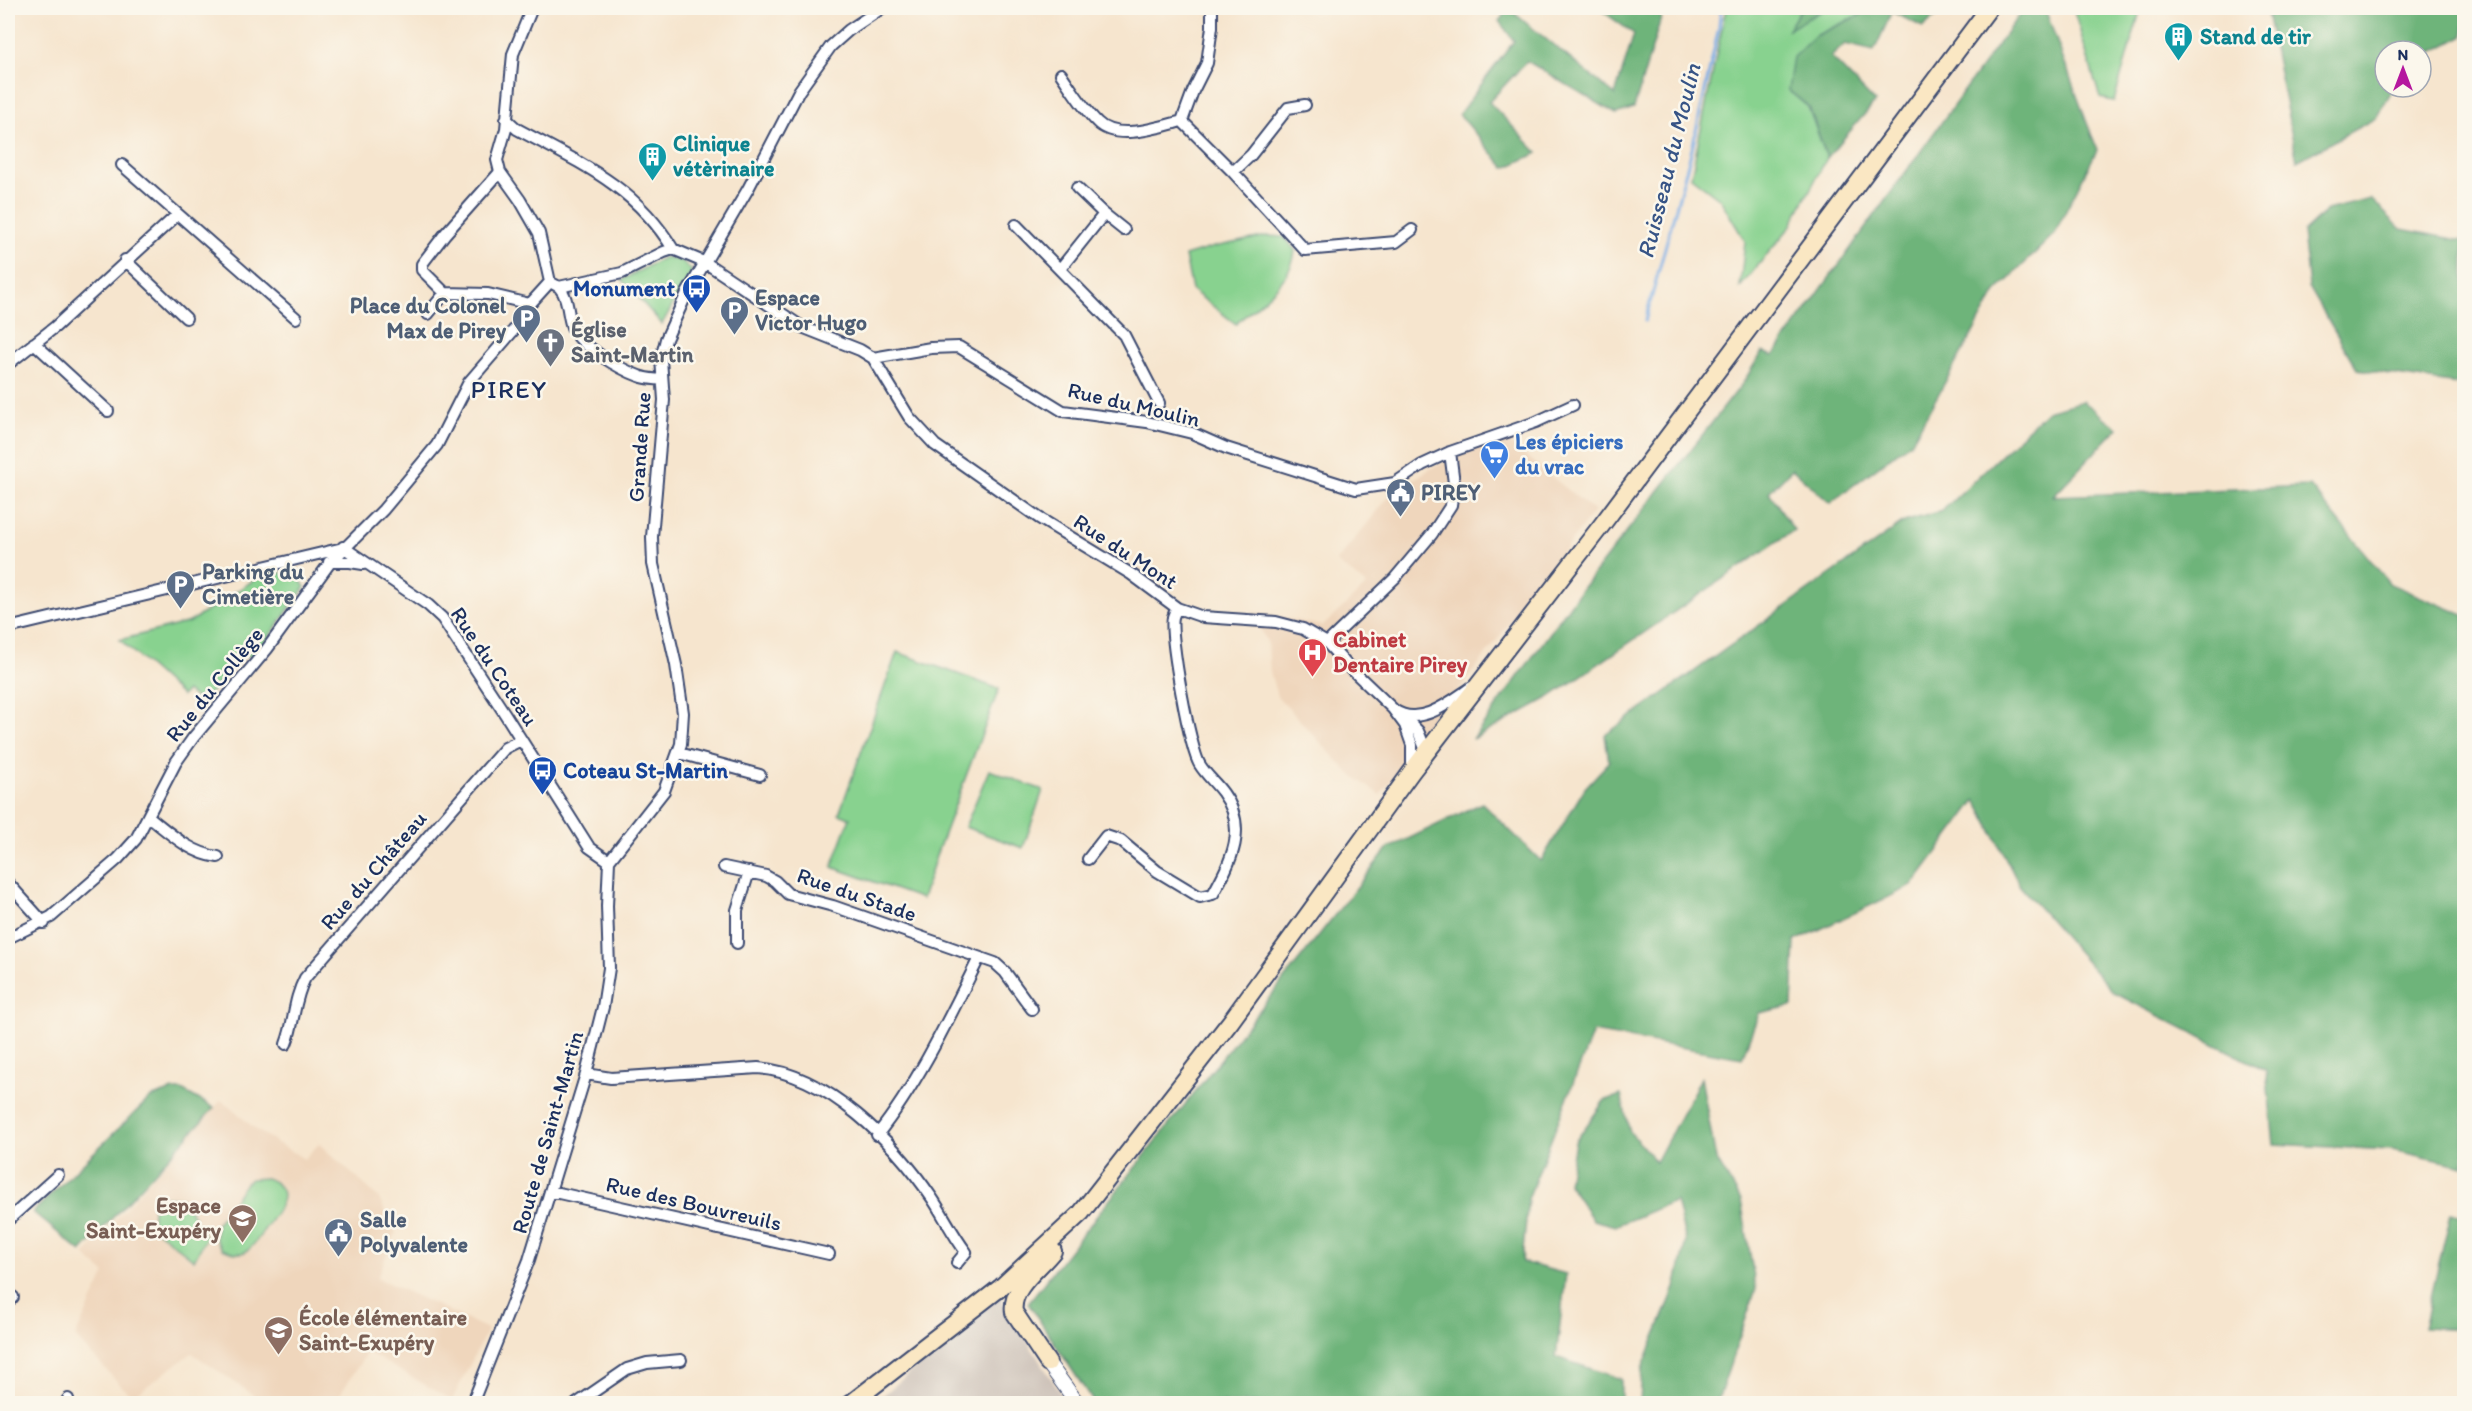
<svg xmlns="http://www.w3.org/2000/svg" width="2472" height="1411" font-family="Itim,sans-serif">
<style>
.built{fill:#efd6bc}
.industrial{fill:#cdc2b9}
.green{fill:#88d28f;stroke:#528076;stroke-width:1.5}
.forest{fill:#6eb47a;stroke:#44726c;stroke-width:1.5}
.lines{fill:none;stroke-linecap:round;stroke-linejoin:round}
.stream{stroke:#77ace5;stroke-width:3}
.minor-casing{stroke:#3c4a6f;stroke-width:14}
.tertiary-casing{stroke:#3c4a6f;stroke-width:16}
.secondary-casing{stroke:#3c4a6f;stroke-width:20}
.minor{stroke:#fff;stroke-width:10}
.tertiary{stroke:#fff;stroke-width:14}
.secondary{stroke:#fae7c3;stroke-width:16}
.labels{text-anchor:middle;stroke-width:5;stroke-linejoin:round;paint-order:stroke}
.culture-label{font-size:22px;font-weight:bold;fill:#0d838f;stroke:#fbf7ec;text-anchor:start}
.transit-label{font-size:22px;font-weight:bold;fill:#164399;stroke:#fbf7ec;text-anchor:end}
.service-label{font-size:22px;font-weight:bold;fill:#4e5e75;stroke:#fbf7ec;text-anchor:start}
.worship-label{font-size:22px;font-weight:bold;fill:#5b616d;stroke:#fbf7ec;text-anchor:start}
.street-label{font-size:22px;fill:#1b2f5e;stroke:#fbf7ec}
.shop-label{font-size:22px;font-weight:bold;fill:#366cbe;stroke:#fbf7ec;text-anchor:start}
.health-label{font-size:22px;font-weight:bold;fill:#be3a42;stroke:#fbf7ec;text-anchor:start}
.education-label{font-size:22px;font-weight:bold;fill:#785e54;stroke:#fbf7ec;text-anchor:end}
.water-label{font-size:24px;font-style:italic;fill:#375486;stroke:#fbf7ec}
.quarter-label{font-size:26px;letter-spacing:1.5px;fill:#1b2f5e;stroke:#fbf7ec}
</style>
<rect width="100%" height="100%" fill="#fbf7ec"/>
<filter id="ink" filterUnits="userSpaceOnUse"><feTurbulence type="fractalNoise" baseFrequency=".0167" numOctaves="2"/><feDisplacementMap in="SourceGraphic" scale="12" xChannelSelector="R" yChannelSelector="G"/><feConvolveMatrix kernelMatrix="1 2 1 2 8 2 1 2 1" color-interpolation-filters="sRGB"/></filter>
<filter id="wash" filterUnits="userSpaceOnUse"><feTurbulence type="fractalNoise" baseFrequency=".008" numOctaves="4" result="noise"/><feDisplacementMap in="SourceGraphic" scale="24" xChannelSelector="R" yChannelSelector="G"/><feGaussianBlur stdDeviation="1.35" result="paint"/><feColorMatrix in="noise" values="0 0 0 0 0 0 0 0 0 0 0 0 0 0 0 0 0 1.4 0 .05"/><feComposite in="paint" operator="in"/></filter>
<g filter="url(#wash)">
<rect width="100%" height="100%" fill="#f6e5ce"/>
<path class="built" d="M1503,437L1594,511L1380,795L1349,773L1277,696L1270,672L1268,644L1252,611L1323,626L1367,585L1336,562L1392,493L1430,469Z
M221,1100L258,1131L304,1159L319,1144L378,1197L396,1233L377,1278L488,1329L452,1400L367,1352L334,1404L265,1403L192,1353L132,1397L75,1337L105,1273L84,1255Z"/>
<path class="industrial" d="M1000,1296L1008,1312L1067,1403L873,1404Z"/>
<path class="green" d="M1726,8H1801L1789,29L1826,8H1868V11L1815,36L1788,90L1808,107L1827,158L1790,227L1740,287L1745,241L1720,199L1691,177Z
M2073,8H2141L2114,101L2100,98Z
M1267,236L1284,237L1295,250C1293,282 1257,304 1236,324L1192,290L1185,256L1214,247Z
M665,257L682,261L692,271L662,324L622,280Z
M276,572L299,578L305,587L253,659L245,653L201,703L187,691L182,696L120,640L190,622L263,574Z
M897,652L999,689L938,850L922,899L832,867L850,818L839,814Z
M989,770L1043,790L1023,848L965,827Z
M266,1178C298,1190 277,1211 264,1230C259,1237 253,1248 245,1252C237,1255 230,1252 222,1249L216,1240V1225L246,1183L251,1179Z
M154,1196L183,1198L206,1238L194,1260L152,1227Z"/>
<path class="forest" d="M1598,8H1664L1634,108L1616,114L1527,61L1489,102L1538,153L1505,168L1459,114L1514,41L1499,21L1509,9L1615,95L1634,34Z
M1801,8H1826L1788,30Z
M1875,8H1945L1923,27L1892,12L1874,51L1845,44L1831,57L1875,102L1827,158L1809,107L1788,90L1793,57L1815,36Z
M2024,8L2045,9L2097,150L2054,234L1996,292L1912,441L1830,503L1792,469L1769,492L1794,530L1550,697L1473,739L1581,590L1743,383L1762,352L1773,356Z
M2266,8H2464V35L2421,58V51H2385V87H2394L2376,118L2297,161Z
M2371,199L2401,229L2464,241V384L2463,385L2357,369L2309,287L2303,232L2327,210Z
M2083,401L2118,428L2053,496L2310,486L2390,584L2464,615V1166L2392,1150L2274,1144L2266,1070L2114,993L2020,886L1976,800L1912,886L1795,941L1792,1006L1759,1013L1742,1058L1593,1032L1528,1199L1522,1262L1566,1274L1556,1357L1621,1379V1403H1094L1028,1303L1387,849L1482,803L1541,861L1585,788L1609,762L1605,735L1904,522L1942,511L2047,411Z
M1701,1078L1716,1159L1741,1200L1756,1289L1717,1403H1640L1642,1369L1675,1288L1686,1241L1676,1201L1615,1226L1593,1220L1568,1183L1575,1142L1604,1101L1621,1095L1630,1132L1656,1162Z
M173,1090H182L214,1108L81,1252L33,1212L150,1098Z
M2451,1213L2464,1216V1329L2424,1327Z"/>
<g class="lines">
<path class="stream" d="M1645,321L1692,149L1719,27L1721,8"/>
</g>
</g>
<g filter="url(#ink)">
<g class="lines">
<defs>
<path id="minor" d="M532,8L513,54L506,129L497,160L500,172L520,200L539,233L550,282
M1212,8V27L1207,63L1193,91L1182,121L1233,172L1305,250L1396,242L1412,230
M1061,74C1072,90 1083,108 1097,122C1116,142 1159,127 1182,121
M506,119L517,129C580,163 635,186 673,249
M122,165L296,318
M1233,172L1251,155L1288,108L1305,105
M1104,214L1124,230
M1016,225L1124,335L1159,403
M125,260L186,318
M1060,269L1104,214L1077,188
M559,287C569,298 567,314 572,327C580,346 620,369 639,376C646,379 654,379 662,380
M445,293L422,270V264L445,234L500,172
M445,293L488,294L530,304
M428,314L445,293
M34,343L108,411
M873,358L931,348L959,347L1063,411L1147,422L1192,433L1226,448L1356,489L1395,483L1422,465L1450,452L1536,422L1573,405
M8,364L55,327L177,215
M343,547L428,605L442,618L505,714L589,847L609,861
M329,562H350L363,564
M8,628L343,548
M1327,643L1395,578L1432,534L1451,505L1454,483L1450,452
M1394,710C1420,728 1451,701 1472,687
M1403,716L1418,731L1427,753
M679,753L760,775
M149,817C171,834 190,853 218,857
M1088,859L1106,836L1121,841L1157,871L1200,897L1213,894C1231,861 1249,828 1223,793C1216,783 1206,775 1200,765C1190,750 1169,635 1173,617C1174,614 1175,611 1177,608
M609,861L664,791L681,744L683,713L676,665L653,564L652,537L664,400L661,359L666,339L687,293L748,189L799,91L831,46L849,30L882,8
M724,867L766,876L775,881L788,894L833,906L995,963L1005,972L1032,1009
M8,883L44,923
M8,938L51,917L118,859L136,839L176,762L193,738L267,649L329,564L383,510L437,445L469,382L519,324L530,304L550,282L559,287L622,273L664,252L673,249L706,263L802,327L860,350L873,358L909,417L935,445L1039,518L1131,574L1177,608L1203,617L1276,622L1303,629L1327,643L1346,664L1393,709L1405,725L1412,745V771
M737,943V910L749,872
M286,1044C295,1021 293,1001 305,978L505,748L521,740
M586,1074L611,1078L758,1068C828,1074 894,1142 932,1198C944,1216 953,1235 966,1252L957,1263
M877,1135C918,1084 950,1016 979,958
M550,1191L829,1254
M8,1220L58,1175
M8,1302L13,1297
M65,1404L68,1399
M472,1404L529,1260L586,1074L603,1007L609,968L607,906L609,861
M576,1404L627,1369L647,1363L681,1360"/>
<path id="tertiary" d="M1048,1363L1078,1404"/>
<path id="secondary" d="M1048,1363L1014,1312C1010,1288 1039,1269 1053,1251
M850,1404L1000,1288L1081,1213L1231,1021L1412,771L1601,526L1989,8"/>
</defs>
<use href="#minor" class="minor-casing"/>
<use href="#tertiary" class="tertiary-casing"/>
<use href="#secondary" class="secondary-casing"/>
<use href="#minor" class="minor"/>
<use href="#tertiary" class="tertiary"/>
<use href="#secondary" class="secondary"/>
</g>
</g>
<defs>
<symbol id="building-pin" viewBox="-11 -11 22 30"><path d="M0 17L-7.5 6A9.5 9.5 0 1 1 7.5 6Z" fill="#0f9aa8" stroke="#fbf7ec"/><path d="M-4-6H4V6H1V3H-1V6H-4ZM-2.5-4.3h1.7v1.8h-1.7ZM.8-4.3h1.7v1.8H.8ZM-2.5-1h1.7V.8h-1.7ZM.8-1h1.7V.8H.8Z" fill="#fff"/></symbol>
<symbol id="bus-pin" viewBox="-11 -11 22 30"><path d="M0 17L-7.5 6A9.5 9.5 0 1 1 7.5 6Z" fill="#1a4fb4" stroke="#fbf7ec"/><path d="M-5-6H5V4H4V6H2V4H-2V6H-4V4H-5ZM-3.5-4V0h7V-4ZM-3.5 1.2v1.5H-2V1.2ZM2 1.2v1.5H3.5V1.2Z" fill="#fff"/></symbol>
<symbol id="parking-pin" viewBox="-11 -11 22 30"><path d="M0 17L-7.5 6A9.5 9.5 0 1 1 7.5 6Z" fill="#5c6f8a" stroke="#fbf7ec"/><path d="M-3.5-5.5H1a3.5 3.5 0 0 1 0 7H-1V5.5H-3.5ZM-1-3.4V-.6H.8a1.4 1.4 0 0 0 0-2.8Z" fill="#fff"/></symbol>
<symbol id="church-pin" viewBox="-11 -11 22 30"><path d="M0 17L-7.5 6A9.5 9.5 0 1 1 7.5 6Z" fill="#6b7280" stroke="#fbf7ec"/><path d="M-1.2-6h2.4v3.5h3.3v2.4h-3.3V6h-2.4V-.1h-3.3v-2.4h3.3Z" fill="#fff"/></symbol>
<symbol id="supermarket-pin" viewBox="-11 -11 22 30"><path d="M0 17L-7.5 6A9.5 9.5 0 1 1 7.5 6Z" fill="#3f7fe0" stroke="#fbf7ec"/><path d="M-6-5.5h2.5l.6 2H6L4.5 2H-2.5L-4.4-4H-6ZM-1.5 3.2a1.3 1.3 0 1 0 .1 0ZM3 3.2a1.3 1.3 0 1 0 .1 0Z" fill="#fff"/></symbol>
<symbol id="civic-pin" viewBox="-11 -11 22 30"><path d="M0 17L-7.5 6A9.5 9.5 0 1 1 7.5 6Z" fill="#5c6f8a" stroke="#fbf7ec"/><path d="M-.6-6.5H3V-4.5H.6V-3L4-1V1h2V6H-6V1h2V-1L-.6-3ZM-1.2 2.5V6h2.4V2.5Z" fill="#fff"/></symbol>
<symbol id="hospital-pin" viewBox="-11 -11 22 30"><path d="M0 17L-7.5 6A9.5 9.5 0 1 1 7.5 6Z" fill="#e0444e" stroke="#fbf7ec"/><path d="M-5-5h3v3.5h4V-5h3V5h-3V1.5h-4V5h-3Z" fill="#fff"/></symbol>
<symbol id="school-pin" viewBox="-11 -11 22 30"><path d="M0 17L-7.5 6A9.5 9.5 0 1 1 7.5 6Z" fill="#8d6e63" stroke="#fbf7ec"/><path d="M0-5L7-2L0 1L-7-2ZM-4 1L0 2.5L4 1V4Q0 6-4 4Z" fill="#fff"/></symbol>
</defs>
<g fill-rule="evenodd">
<use href="#building-pin" x="2162" y="20" width="33" height="45"/>
<use href="#building-pin" x="636" y="140" width="33" height="45"/>
<use href="#bus-pin" x="680" y="272" width="33" height="45"/>
<use href="#parking-pin" x="718" y="294" width="33" height="45"/>
<use href="#parking-pin" x="510" y="302" width="33" height="45"/>
<use href="#church-pin" x="534" y="326" width="33" height="45"/>
<use href="#supermarket-pin" x="1478" y="438" width="33" height="45"/>
<use href="#civic-pin" x="1384" y="476" width="33" height="45"/>
<use href="#parking-pin" x="164" y="568" width="33" height="45"/>
<use href="#hospital-pin" x="1296" y="636" width="33" height="45"/>
<use href="#bus-pin" x="526" y="754" width="33" height="45"/>
<use href="#school-pin" x="226" y="1202" width="33" height="45"/>
<use href="#civic-pin" x="322" y="1216" width="33" height="45"/>
<use href="#school-pin" x="262" y="1314" width="33" height="45"/>
</g>
<g class="labels">
<g class="culture-label">
<text x="2200" y="44">Stand de tir</text>
<text x="673" y="151">Clinique<tspan x="673" dy="25">vétèrinaire</tspan></text>
</g>
<g class="transit-label">
<text x="675" y="296">Monument</text>
<text x="563" y="778" text-anchor="start">Coteau St-Martin</text>
</g>
<g class="service-label">
<text x="755" y="305">Espace<tspan x="755" dy="25">Victor Hugo</tspan></text>
<text x="506" y="313" text-anchor="end">Place du Colonel<tspan x="506" dy="25">Max de Pirey</tspan></text>
<text x="1421" y="500">PIREY</text>
<text x="202" y="579">Parking du<tspan x="202" dy="25">Cimetière</tspan></text>
<text x="360" y="1227">Salle<tspan x="360" dy="25">Polyvalente</tspan></text>
</g>
<g class="worship-label">
<text x="571" y="337">Église<tspan x="571" dy="25">Saint-Martin</tspan></text>
</g>
<g class="street-label">
<text transform="translate(1134 404) rotate(13)" y="8">Rue du Moulin</text>
<text transform="translate(639 447) rotate(-86)" y="8">Grande Rue</text>
<text transform="translate(1126 551) rotate(33)" y="8">Rue du Mont</text>
<text transform="translate(495 666) rotate(56)" y="8">Rue du Coteau</text>
<text transform="translate(214 684) rotate(-51)" y="8">Rue du Collège</text>
<text transform="translate(373 870) rotate(-49)" y="8">Rue du Château</text>
<text transform="translate(857 894) rotate(19)" y="8">Rue du Stade</text>
<text transform="translate(547 1132) rotate(-74)" y="8">Route de Saint-Martin</text>
<text transform="translate(694 1203) rotate(13)" y="8">Rue des Bouvreuils</text>
</g>
<g class="shop-label">
<text x="1515" y="449">Les épiciers<tspan x="1515" dy="25">du vrac</tspan></text>
</g>
<g class="health-label">
<text x="1333" y="647">Cabinet<tspan x="1333" dy="25">Dentaire Pirey</tspan></text>
</g>
<g class="education-label">
<text x="221" y="1213">Espace<tspan x="221" dy="25">Saint-Exupéry</tspan></text>
<text x="299" y="1325" text-anchor="start">École élémentaire<tspan x="299" dy="25">Saint-Exupéry</tspan></text>
</g>
<g class="water-label">
<text transform="translate(1669 161) rotate(-76)" y="8">Ruisseau du Moulin</text>
</g>
<g class="quarter-label">
<text x="509" y="398">PIREY</text>
</g>
</g>
<rect width="2472" height="1411" fill="none" stroke="#fbf7ec" stroke-width="30"/>
<g transform="translate(2403 69)"><circle r="28" fill="#fbf7ec" stroke="#a1a7b3" stroke-width="1.5"/>
<path d="M0-4.5L10 22L0 15L-10 22Z" fill="#b5179e"/>
<text y="-9" font-size="16" font-weight="bold" text-anchor="middle" fill="#1b2f5e">N</text>
</g>
</svg>
